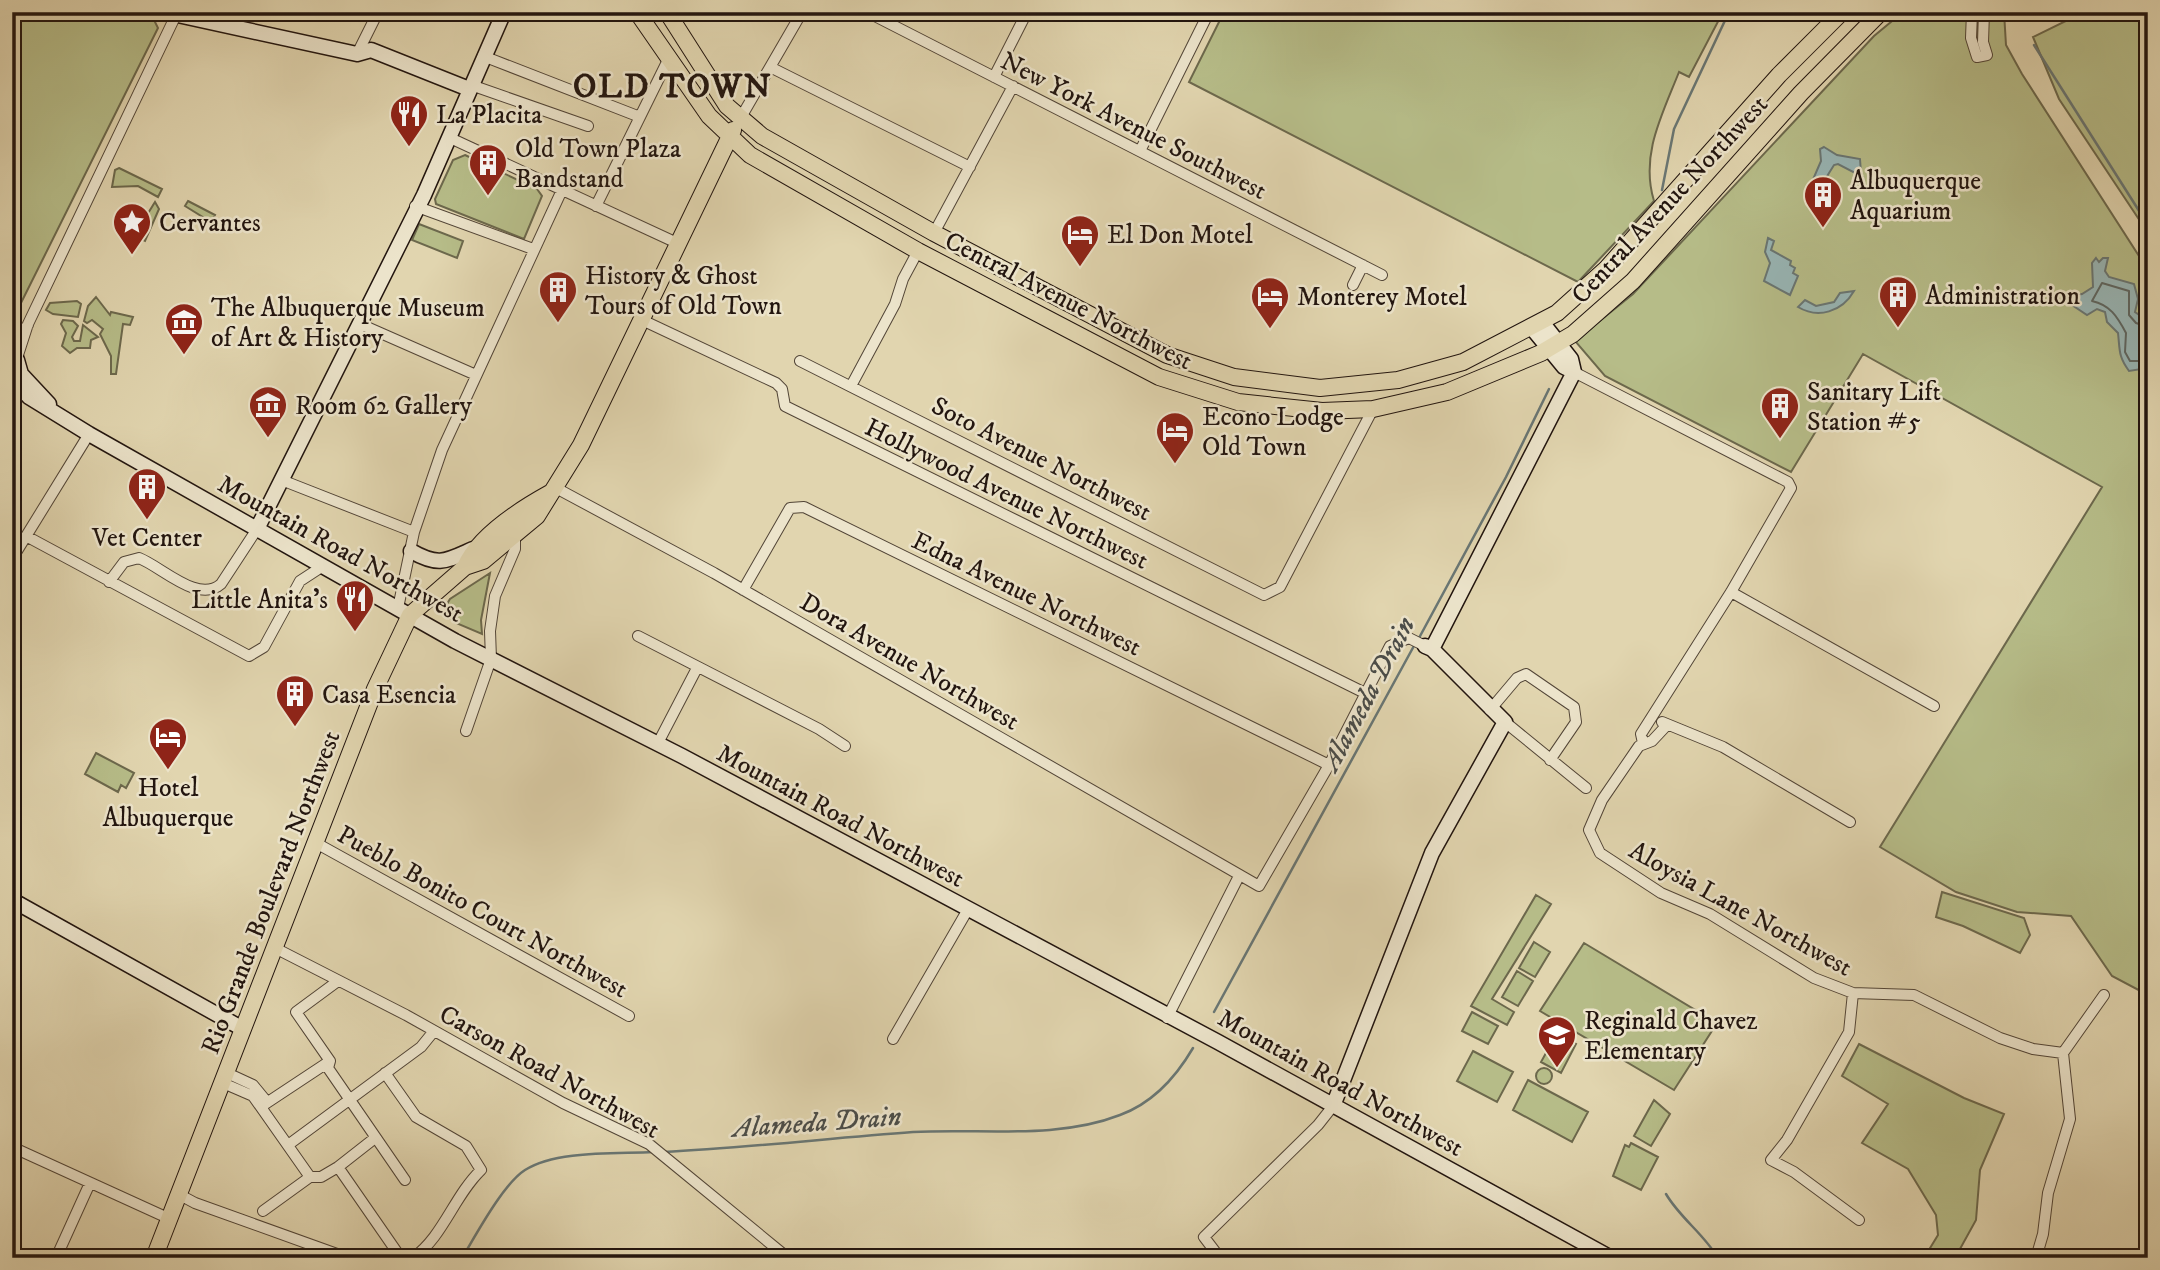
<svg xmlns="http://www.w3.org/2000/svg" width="2160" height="1270" font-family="'IM FELL DW Pica',serif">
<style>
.green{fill:#b6bc88;stroke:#6c684c;stroke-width:2}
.water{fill:#98b6b6;stroke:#697673;stroke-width:2}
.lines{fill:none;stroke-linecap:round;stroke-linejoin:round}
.shore{stroke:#5d6662;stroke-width:2}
.stream{stroke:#697673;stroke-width:2.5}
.street-casing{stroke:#524537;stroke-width:12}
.secondary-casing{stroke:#22150f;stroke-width:17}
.primary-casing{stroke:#22150f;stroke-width:18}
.street{stroke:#ece4cb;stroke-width:10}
.secondary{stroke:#ece4cb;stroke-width:14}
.primary{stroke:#e1d5af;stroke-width:16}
.labels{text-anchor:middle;stroke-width:5;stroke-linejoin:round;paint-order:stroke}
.poi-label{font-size:26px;fill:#22150f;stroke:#ece4cb;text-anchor:start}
.street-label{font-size:26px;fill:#22150f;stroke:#ece4cb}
.water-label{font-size:28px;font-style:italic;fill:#4b4d49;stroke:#ece4cb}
.district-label{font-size:33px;font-weight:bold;letter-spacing:2px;fill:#22150f;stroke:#ece4cb}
</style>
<rect width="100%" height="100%" fill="#e1d5af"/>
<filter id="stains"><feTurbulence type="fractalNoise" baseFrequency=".00286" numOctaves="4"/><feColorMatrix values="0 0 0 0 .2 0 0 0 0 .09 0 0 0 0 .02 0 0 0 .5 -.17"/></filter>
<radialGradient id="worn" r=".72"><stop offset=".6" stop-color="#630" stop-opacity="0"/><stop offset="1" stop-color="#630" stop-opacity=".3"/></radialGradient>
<path class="green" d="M12,12H132L154,20L158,28L12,321Z
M1224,12H1723L1689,77L1679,72C1662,115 1640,155 1654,201L1578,282L1189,82Z
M1903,12H2004L2006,45L2022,74L2148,270V995L2112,976L2071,916L2017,912L1956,892L1880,847L2102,487L1863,354L1791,472L1605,376L1575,341L1633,294L1874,36Z
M2084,12H2148V233L2059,99L2033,37Z
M465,155L537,189L542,196L524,239L436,204L435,199L453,160Z
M119,168L162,189L158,197L138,186L112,187L115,170Z
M188,201L215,215L211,222L185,206Z
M155,202L159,209L145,241L127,232L142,223Z
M419,224L463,241L457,258L412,240Z
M96,297L110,315L111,312L133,317L130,325L123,324L116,374H111V356L100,334L103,329L92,320L87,323L84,321L88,306Z
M77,301L81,304L78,317L53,314L46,310L50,303Z
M63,320L73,321L78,326L72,337L74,341H80L83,325L98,337L91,340L90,348H77L70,353L62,346L66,333L61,324Z
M490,573L481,620L482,634L456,623L442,612L450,599Z
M96,753L134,773L126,788L121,785L118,792L85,774Z
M1942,892L2024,918L2030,935L2020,953L1963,926L1936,917Z
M1536,895L1551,904L1492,999L1514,1012L1507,1025L1471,1006Z
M1534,942L1550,952L1535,977L1519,968Z
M1584,943L1717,1023L1674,1090L1540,1011Z
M1517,971L1533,981L1518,1006L1502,997Z
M1472,1012L1498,1026L1488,1044L1462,1031Z
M1557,1033L1576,1044L1561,1073L1541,1062Z
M1859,1044L1964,1098L2004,1114L1980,1170L1976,1220L1955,1258H1924L1938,1235L1936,1215L1908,1169L1862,1143L1888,1104L1842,1076Z
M1473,1051L1513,1072L1497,1102L1457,1081Z
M1536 1076a8 8 0 1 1 16 0a8 8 0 1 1-16 0Z
M1528,1080L1588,1112L1572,1142L1513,1110Z
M1654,1100L1670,1114L1651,1146L1634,1136Z
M1631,1143L1658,1157L1641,1190L1613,1176L1625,1145L1629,1147Z"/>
<path class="water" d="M1824,147L1837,155L1860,159L1861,173L1859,175L1838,164L1834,165L1819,189L1811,184L1821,161L1820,149Z
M1768,238L1774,241L1771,250L1791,261L1790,265L1795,268L1793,273L1798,276L1790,295L1764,281L1770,263L1765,252Z
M2096,258L2099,262L2103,258H2108L2105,271L2109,277L2134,284L2138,299L2135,312L2148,321V368L2129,371C2118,356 2120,350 2118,333L2107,322L2105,312L2097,309L2087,315L2066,301V297L2082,294L2093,287L2092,263Z
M1854,291C1842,312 1818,319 1798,307L1805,300L1816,306L1834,302L1840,293Z"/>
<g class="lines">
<path class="shore" d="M2148,327L2136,323L2129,315V291L2102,283L2092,301C2110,305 2117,316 2126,333L2125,352L2130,361H2148"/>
<path class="stream" d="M2034,45L2148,225
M1662,190L1674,129L1729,12
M1419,638L1506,477L1549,389
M1214,1012L1415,644
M663,1152C747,1148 830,1138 913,1132C981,1128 1056,1140 1120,1115C1153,1103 1176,1077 1193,1048
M1666,1194C1680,1218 1704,1234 1718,1258
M462,1258C476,1235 503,1184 525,1170C556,1150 617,1154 653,1152"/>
<defs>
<path id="street" d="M867,12L1382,275
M1972,12L1971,38L1977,57L1987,55L1983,42L1984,12
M357,54L378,12
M483,56L640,117
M772,68L970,167
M994,77L1027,12
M471,85L588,126
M740,119L802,12
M448,137L677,243
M1140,151L1209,12
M415,206L533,249
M596,206L668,60
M934,233L1013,86
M1353,285L1363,265
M642,320L776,383L782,389L785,406L1367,694
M360,324L476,375
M12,342L28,325
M18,355L28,324L175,17
M800,361L1264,595L1280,587L1373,409
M1574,372L1788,482L1791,488L1731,592L1641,734L1643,743
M851,386L895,304L903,279L918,251
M284,481L414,532
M556,488L714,573L1259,886L1329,765L1390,646L1409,638L1425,646
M26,536L249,656L264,647L300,581L323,566
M12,559L89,434
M109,582L124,562L139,558C162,567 198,604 221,584L257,529
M743,590L790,508L804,507L1329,765
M1731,592L1934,706
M398,608L414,532L442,450L562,190
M638,636L819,729L845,746
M1490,710L1517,678L1526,674L1574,707L1576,722L1550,760
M1505,722L1586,788
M1662,722L1723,747L1850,822
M1667,725L1652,741L1639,746L1602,800L1589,830L1600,853L1661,893L1710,914L1814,978L1853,993L1914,995L2000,1038L2033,1049L2063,1053
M466,731L491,659L490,631L495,596L515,549V536
M658,743L697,668
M316,843L629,1016
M275,948L406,1015L563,1103L649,1144L788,1258
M338,981L296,1012L330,1061L328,1068L405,1180
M1853,993L1849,1032L1787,1140L1771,1160L1794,1172L1859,1220
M1167,1018L1239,876
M893,1039L967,911
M227,1073L253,1085L267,1102
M385,1073L416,1117L466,1146L481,1170C454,1196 443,1237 413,1258
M223,1083L253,1096L310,1177
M262,1106L330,1061
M288,1145L421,1047L434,1031
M12,1147L170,1219
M338,1167L401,1258
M180,1195L195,1203L348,1258
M263,1211L310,1177H321L338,1167L375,1138
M56,1258L90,1183
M1220,1258L1204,1237L1318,1125L1333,1106
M2036,1258L2043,1234L2048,1193L2070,1119L2063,1053L2104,995"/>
<path id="secondary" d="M164,12L357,54L371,50L469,89
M1542,322L1571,359L1574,372
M1532,328L1564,367L1574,372
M17,360L21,374L49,404
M12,378L29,397L89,434L455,641L682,756L1218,1042L1611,1258
M257,529L424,195L504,12
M411,551C439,567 446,561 473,549
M1432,649L1574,372
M12,900L243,1029
M1333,1106L1432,853L1505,722L1432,649L1425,646"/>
<path id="primary" d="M637,12L709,116L750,155L918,251L1159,377L1238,402L1322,411L1373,409L1447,392L1541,353L1573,334L1633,281L1801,93L1881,12
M667,12L727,106L762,136L934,233L1167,355L1234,377L1320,388L1398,380L1463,362L1557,313L1606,269L1779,75L1842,12
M465,567C478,537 521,509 550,493
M154,1258L375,689L410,615L465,567L483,561L537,516L581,445L733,130"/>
</defs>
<use href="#street" class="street-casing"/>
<use href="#secondary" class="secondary-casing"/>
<use href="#primary" class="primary-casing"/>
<use href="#street" class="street"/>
<use href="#secondary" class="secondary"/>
<use href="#primary" class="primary"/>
</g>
<defs>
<symbol id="restaurant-pin" viewBox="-11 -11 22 30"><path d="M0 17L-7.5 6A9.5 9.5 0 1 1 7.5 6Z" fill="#8f2418" stroke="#ece4cb"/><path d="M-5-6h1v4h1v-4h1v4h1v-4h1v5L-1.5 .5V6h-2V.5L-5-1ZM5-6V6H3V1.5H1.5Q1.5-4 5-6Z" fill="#fff"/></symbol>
<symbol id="building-pin" viewBox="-11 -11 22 30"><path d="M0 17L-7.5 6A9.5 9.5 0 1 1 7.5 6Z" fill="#8f2418" stroke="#ece4cb"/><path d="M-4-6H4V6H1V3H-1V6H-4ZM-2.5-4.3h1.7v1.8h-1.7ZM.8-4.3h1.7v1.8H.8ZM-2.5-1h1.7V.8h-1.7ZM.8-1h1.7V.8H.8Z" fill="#fff"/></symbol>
<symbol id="sight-pin" viewBox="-11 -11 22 30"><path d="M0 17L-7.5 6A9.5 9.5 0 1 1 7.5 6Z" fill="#8f2418" stroke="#ece4cb"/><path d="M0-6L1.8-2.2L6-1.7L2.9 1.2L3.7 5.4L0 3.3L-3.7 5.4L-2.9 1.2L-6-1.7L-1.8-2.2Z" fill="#fff"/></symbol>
<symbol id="hotel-pin" viewBox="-11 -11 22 30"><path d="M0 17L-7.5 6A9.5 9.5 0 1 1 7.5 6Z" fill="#8f2418" stroke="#ece4cb"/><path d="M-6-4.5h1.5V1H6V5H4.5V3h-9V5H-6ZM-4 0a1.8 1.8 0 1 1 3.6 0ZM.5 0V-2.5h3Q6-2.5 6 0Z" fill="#fff"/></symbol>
<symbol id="museum-pin" viewBox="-11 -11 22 30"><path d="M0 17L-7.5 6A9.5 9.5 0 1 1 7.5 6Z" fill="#8f2418" stroke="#ece4cb"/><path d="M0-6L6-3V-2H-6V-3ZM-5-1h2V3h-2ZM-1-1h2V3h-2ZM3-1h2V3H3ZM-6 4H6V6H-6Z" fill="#fff"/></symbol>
<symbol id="school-pin" viewBox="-11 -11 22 30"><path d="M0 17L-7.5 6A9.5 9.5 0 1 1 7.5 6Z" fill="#8f2418" stroke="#ece4cb"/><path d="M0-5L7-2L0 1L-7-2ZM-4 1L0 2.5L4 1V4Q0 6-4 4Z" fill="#fff"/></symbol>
</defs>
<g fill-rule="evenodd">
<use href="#restaurant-pin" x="387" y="92" width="44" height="60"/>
<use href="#building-pin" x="466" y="141" width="44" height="60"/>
<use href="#building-pin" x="1801" y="173" width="44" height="60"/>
<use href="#sight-pin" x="110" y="200" width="44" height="60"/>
<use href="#hotel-pin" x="1058" y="212" width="44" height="60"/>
<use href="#building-pin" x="536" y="268" width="44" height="60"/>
<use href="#building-pin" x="1876" y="273" width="44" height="60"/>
<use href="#hotel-pin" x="1248" y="274" width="44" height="60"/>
<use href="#museum-pin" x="162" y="300" width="44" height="60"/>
<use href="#museum-pin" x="246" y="383" width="44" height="60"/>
<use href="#building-pin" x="1758" y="384" width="44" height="60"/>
<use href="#hotel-pin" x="1153" y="409" width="44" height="60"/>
<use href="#building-pin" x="125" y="465" width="44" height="60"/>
<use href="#restaurant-pin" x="333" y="577" width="44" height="60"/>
<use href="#building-pin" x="273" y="672" width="44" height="60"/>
<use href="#hotel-pin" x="146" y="715" width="44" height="60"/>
<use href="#school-pin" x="1535" y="1013" width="44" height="60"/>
</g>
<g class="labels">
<g class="poi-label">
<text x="436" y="123">La Placita</text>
<text x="515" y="157">Old Town Plaza<tspan x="515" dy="30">Bandstand</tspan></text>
<text x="1850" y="189">Albuquerque<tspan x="1850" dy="30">Aquarium</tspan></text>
<text x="159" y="231">Cervantes</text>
<text x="1107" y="243">El Don Motel</text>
<text x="585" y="284">History &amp; Ghost<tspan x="585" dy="30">Tours of Old Town</tspan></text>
<text x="1925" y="304">Administration</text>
<text x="1297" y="305">Monterey Motel</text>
<text x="211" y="316">The Albuquerque Museum<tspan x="211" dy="30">of Art &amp; History</tspan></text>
<text x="1807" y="400">Sanitary Lift<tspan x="1807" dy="30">Station #5</tspan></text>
<text x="295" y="414">Room 62 Gallery</text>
<text x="1202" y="425">Econo Lodge<tspan x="1202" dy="30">Old Town</tspan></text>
<text x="147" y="546" text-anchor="middle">Vet Center</text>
<text x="328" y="608" text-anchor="end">Little Anita’s</text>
<text x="322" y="703">Casa Esencia</text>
<text x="168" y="796" text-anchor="middle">Hotel<tspan x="168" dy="30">Albuquerque</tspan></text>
<text x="1584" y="1029">Reginald Chavez<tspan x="1584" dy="30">Elementary</tspan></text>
</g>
<g class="street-label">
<text transform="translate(1134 125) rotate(27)" y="9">New York Avenue Southwest</text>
<text transform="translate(1669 199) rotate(-47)" y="9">Central Avenue Northwest</text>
<text transform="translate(1069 300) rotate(27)" y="9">Central Avenue Northwest</text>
<text transform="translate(1042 458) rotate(27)" y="9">Soto Avenue Northwest</text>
<text transform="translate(1007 493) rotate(26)" y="9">Hollywood Avenue Northwest</text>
<text transform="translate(341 548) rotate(29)" y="9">Mountain Road Northwest</text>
<text transform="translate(1027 593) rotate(26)" y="9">Edna Avenue Northwest</text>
<text transform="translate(910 661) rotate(30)" y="9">Dora Avenue Northwest</text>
<text transform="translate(841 815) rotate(28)" y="9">Mountain Road Northwest</text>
<text transform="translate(270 892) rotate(-69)" y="9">Rio Grande Boulevard Northwest</text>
<text transform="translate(1741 908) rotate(29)" y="9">Aloysia Lane Northwest</text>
<text transform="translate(483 911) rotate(29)" y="9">Pueblo Bonito Court Northwest</text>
<text transform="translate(550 1071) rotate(29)" y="9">Carson Road Northwest</text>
<text transform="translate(1341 1082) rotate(29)" y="9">Mountain Road Northwest</text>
</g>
<g class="water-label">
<text transform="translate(1367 693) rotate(-62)" y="10">Alameda Drain</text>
<text transform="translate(817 1121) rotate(-4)" y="10">Alameda Drain</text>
</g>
<g class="district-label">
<text x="673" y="97">OLD TOWN</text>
</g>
</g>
<rect width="2160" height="1270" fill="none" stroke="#e1d5af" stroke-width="42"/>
<rect x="14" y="14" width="2132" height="1242" fill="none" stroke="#22150f" stroke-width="3.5"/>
<rect x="21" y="21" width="2118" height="1228" fill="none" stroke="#22150f" stroke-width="2"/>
<rect width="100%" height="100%" filter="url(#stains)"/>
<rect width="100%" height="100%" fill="url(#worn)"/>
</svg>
